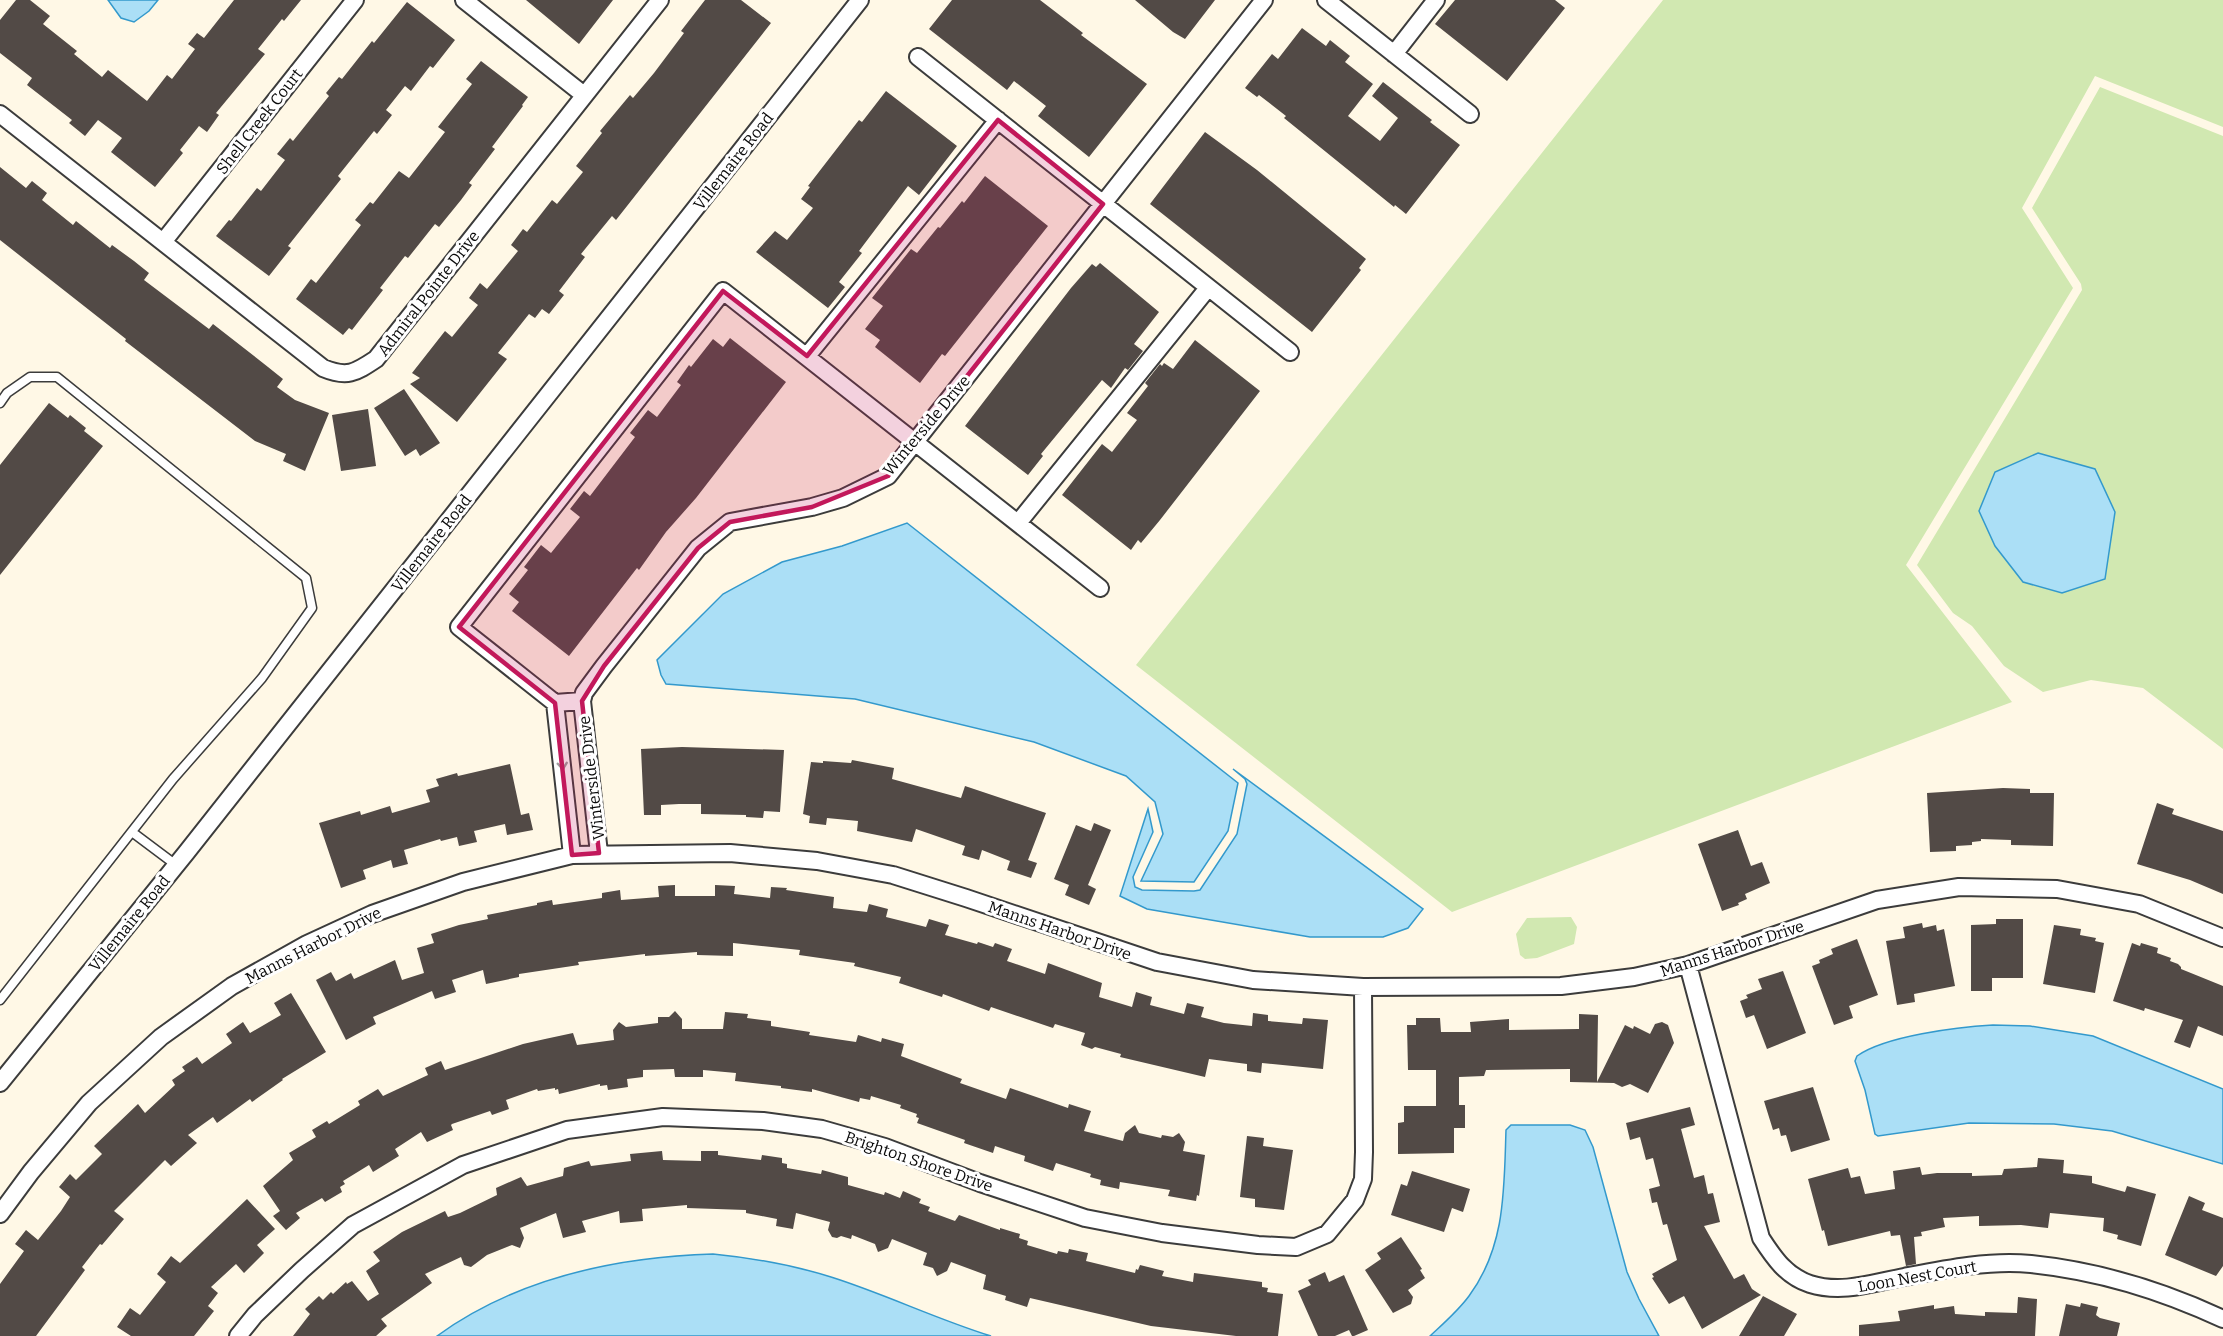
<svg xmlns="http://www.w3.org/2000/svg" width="2223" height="1336" font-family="Bitter,serif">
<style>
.green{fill:#d1e8b1;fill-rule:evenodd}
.water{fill:#abdff6;stroke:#39c;stroke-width:1.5}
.building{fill:#524a46}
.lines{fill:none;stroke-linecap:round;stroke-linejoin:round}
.service-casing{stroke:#3c3c3c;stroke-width:11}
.minor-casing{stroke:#3c3c3c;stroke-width:20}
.service{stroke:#fff;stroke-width:8}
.minor{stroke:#fff;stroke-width:16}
.oneway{stroke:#9d9d9d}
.marked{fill:#c2185b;fill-opacity:0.2;stroke:#c2185b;stroke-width:4.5;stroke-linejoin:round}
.labels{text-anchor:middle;stroke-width:6;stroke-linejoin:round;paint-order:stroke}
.street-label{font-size:16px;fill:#090909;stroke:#fff}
</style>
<rect width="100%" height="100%" fill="#fff8e6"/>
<path class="green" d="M1663,0H2223V127L2095,76L2022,208L2073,288L1906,565L2012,702L1452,912L1136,665Z
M2100,87L2223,136V749L2143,688L2091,680L2043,692L2004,666L1972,626L1953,613L1917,565L2082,290L2081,284L2032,208ZM2038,453L2062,593L2023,582L1995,546L1979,511L1995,472Z
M1571,917L1577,927L1574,944L1537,958L1525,959L1520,955L1516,934L1527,918Z"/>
<path class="water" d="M108,0H158L149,11L134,22L121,18Z
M2038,453L2095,469L2115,512L2105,579L2062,593L2023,582L1995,546L1979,511L1995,472Z
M907,523L1238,783L1228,831L1194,882L1141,881L1163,834L1155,802L1126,776L1034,742L855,699L666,684L661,675L657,660L723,594L782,562L842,546Z
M1233,769L1423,909L1408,928L1383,937H1310L1147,909L1120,896L1148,809L1153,832L1133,877L1135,887L1142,890L1194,891L1200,890L1237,834L1247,784L1245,779Z
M1993,1025L2030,1026L2093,1036L2223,1089V1164L2112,1131L2054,1124L1969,1123L1878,1136L1875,1134L1865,1090L1855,1061L1857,1056C1885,1036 1957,1027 1993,1025Z
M1511,1125H1570L1585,1130L1593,1147L1627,1272L1639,1299L1659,1336H1430C1444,1323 1458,1311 1469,1296C1506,1246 1504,1188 1506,1130Z
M713,1254C753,1258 793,1265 831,1277C885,1294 936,1319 991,1336H437C517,1278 616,1257 713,1254Z"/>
<path class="building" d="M16,0H30L50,16L43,24L77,51L74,54L102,77L108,70L147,101L167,75L172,79L195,49L188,44L197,33L204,38L234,0H301L284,21L282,19L258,49L265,54L216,113L219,115L207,132L199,126L180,150L183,153L155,187L111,152L122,138L98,120L85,136L69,123L72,120L27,85L32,78L0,53V20Z
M526,0H613L579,44Z
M705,0H741L771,23L616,220L612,216L581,254L585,257L559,291L564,295L549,314L542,309L535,318L529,314L498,353L507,359L457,422L410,384L420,378L412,373L445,331L452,337L478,305L469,298L480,283L487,289L518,251L511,245L523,229L527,232L552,200L557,204L583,172L576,166L602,133L600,131L630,95L633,98L654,73L684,33L681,31Z
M952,0H1040L1083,33L1081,35L1147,84L1089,157L1038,116L1046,106L1014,81L1007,90L929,29Z
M1135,0H1215L1185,39L1173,32Z
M1455,0H1555L1565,8L1507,81L1435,24Z
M407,2L455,40L433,68L430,66L411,91L405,86L386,110L392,115L377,134L374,131L338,176L341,179L288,246L291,248L269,276L216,236L229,220L231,221L257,188L261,191L285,160L277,154L290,138L293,141L329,96L326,93L339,77L342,79L372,41L374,43Z
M1302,28L1326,46L1330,40L1350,56L1345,62L1373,84L1348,116L1380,141L1398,118L1372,96L1383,82L1432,120L1430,122L1460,145L1406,214L1395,205L1394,207L1284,118L1286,116L1259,95L1257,97L1245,88L1272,54L1278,59Z
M481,61L528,97L522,105L523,106L492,147L495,149L469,183L472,185L461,200L439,227L435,224L408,258L405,256L380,288L383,290L352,330L349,328L343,335L296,299L311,279L316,283L361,225L355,220L370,202L373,204L399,171L409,178L445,132L438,127L472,84L466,79Z
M886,91L957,146L919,195L908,186L859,251L862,253L839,282L845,287L828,308L756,252L775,231L787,240L813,208L801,199L810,187L808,186L859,120L862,122Z
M1205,132L1257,170L1366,259L1359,268L1361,270L1312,332L1150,204Z
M0,167L26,188L32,181L47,193L42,200L73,225L76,221L110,248L112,245L134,261L149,273L144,280L209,329L213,324L268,367L283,379L277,387L295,400L329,413L305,471L283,461L286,454L255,441L125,341L126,339L0,240Z
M985,176L1048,226L945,356L942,354L920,383L875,347L880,340L865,329L883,306L872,298L911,249L917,253L938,227L940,228L962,201L964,203Z
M1100,263L1159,312L1134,344L1143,351L1128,370L1125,368L1111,388L1102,380L1041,454L1043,456L1028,475L965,426L1071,288L1092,264L1096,267Z
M730,338L786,382L696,498L666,532L639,570L637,568L569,656L512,611L519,602L509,594L528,570L524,567L541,545L551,553L580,517L570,509L584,491L590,496L635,437L630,433L648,410L657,417L681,385L677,382L689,365L691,367L713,339L723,347Z
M1195,340L1260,391L1160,520L1141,543L1138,540L1131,550L1062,495L1102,444L1112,452L1137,420L1127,413L1148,386L1145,383L1160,364L1162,366L1164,363L1173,369Z
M404,389L440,443L420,456L416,449L405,456L374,408Z
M49,403L68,418L70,415L86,428L84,431L103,446L0,575V465Z
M368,409L376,466L341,471L332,415Z
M682,747L784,750L780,812L764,811L763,818L746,817V815L701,814V804H679L661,805V815H644L641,749Z
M852,760L894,768L892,779L961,798L965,786L1046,813L1028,860L1037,863L1031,878L1007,870L1010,861L982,850L979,860L962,855L965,846L916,829L912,842L857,831L858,821L827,818L826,825L809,823L810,816L803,814L811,762L823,763V761L851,763Z
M510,764L521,815L529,813L533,830L507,835L505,824L474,831L477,842L459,846L457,837L441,841L440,839L404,850L408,864L393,868L391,860L363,870L366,879L341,888L319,823L360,811L361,815L390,806L392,813L430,802L426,790L439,786L436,779L457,773L458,776Z
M2003,788L2030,789V793H2054L2053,846L2011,845V840L1981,839V841L1972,842V845L1956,846V851L1930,852L1927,793Z
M2157,803L2174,809L2172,814L2223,831V894L2190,880L2137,864Z
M1094,823L1111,830L1088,885L1096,889L1089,905L1065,895L1069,885L1054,879L1076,825L1091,831Z
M1738,830L1751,866L1762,862L1770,883L1745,894L1747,899L1738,903L1739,905L1722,911L1698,844Z
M675,885V896H715V885L735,886L734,894L770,898L771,887L787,888L786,890L834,897L833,908L867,912L869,904L888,909L886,917L926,927L929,919L949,925L945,935L977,944L978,942L993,947L995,943L1012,949L1007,961L1045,974L1048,963L1102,983L1099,997L1132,1007L1136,992L1152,997L1150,1005L1184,1014L1187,1003L1204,1007L1201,1017L1224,1023L1252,1026L1253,1013L1268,1015V1021L1302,1024L1303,1018L1328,1020L1323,1069L1262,1063L1261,1073L1247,1071V1064L1209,1059L1205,1077L1120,1057L1121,1054L1095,1047L1092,1049L1081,1045L1085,1033L1055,1024L1053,1028L991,1007L989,1011L943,994L942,997L899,983L901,977L854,966L855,963L799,955L800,950L733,943V956L697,955V952L645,956V954L578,962L579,965L519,974V977L486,984L483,970L452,980L456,992L435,999L432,991L373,1017L376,1024L346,1040L316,980L331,972L336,981L351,973L354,979L395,960L402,980L424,973L417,948L434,943L431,934L459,925L488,919L487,915L537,905V903L552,900L553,905L602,898V893L620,890L621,900L659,897L658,886Z
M1996,919H2023V978H1992V991H1971V925L1996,924Z
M1922,923L1923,928L1936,925L1937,931L1944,929L1955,986L1914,994L1915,1002L1897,1005L1886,941L1905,938L1903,927Z
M2054,925L2081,929L2080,935L2096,938L2095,941L2104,943L2095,993L2043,984Z
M1857,939L1878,995L1849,1006L1853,1018L1834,1025L1812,966L1820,963L1819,960L1833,954L1831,949Z
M2132,943L2140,946L2141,943L2158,948L2157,953L2171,958L2170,961L2178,964L2181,967V969L2223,986V1036L2198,1026L2190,1048L2174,1042L2183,1020L2145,1008L2144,1011L2113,1001Z
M1783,971L1806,1033L1767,1049L1754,1015L1746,1018L1740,1001L1748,998L1746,995L1762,989L1758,979Z
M291,993L326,1052L282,1079L283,1080L252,1102L250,1099L217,1123L213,1117L188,1135L197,1143L171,1166L165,1160L114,1211L124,1219L102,1245L100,1244L82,1267L85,1270L36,1336H0V1284L24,1251L15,1244L26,1230L38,1240L61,1211L70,1197L59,1187L70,1174L76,1180L102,1154L94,1146L138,1104L145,1113L175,1085L172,1080L185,1071L182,1067L197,1057L202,1064L232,1043L226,1034L243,1022L250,1033L281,1015L274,1003Z
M675,1011L682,1019V1029H723L725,1012L748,1014L747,1018L771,1021V1026L810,1032L809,1035L856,1042L858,1035L881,1042L882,1038L904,1044L901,1056L962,1079L960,1083L1006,1099L1010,1088L1068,1108L1069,1104L1091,1111L1084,1131L1123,1141L1125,1133L1135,1125L1139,1133L1161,1138L1162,1135L1173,1137L1179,1133L1185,1142L1183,1151L1205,1155L1199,1196L1197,1195L1196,1201L1168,1196L1170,1190L1120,1182L1119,1189L1100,1185L1101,1180L1090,1177L1091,1174L1056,1163L1053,1171L1024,1161L1025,1156L995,1146L993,1153L964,1143L965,1140L917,1123L919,1118L916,1117L917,1114L900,1108L901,1105L871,1096L870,1100L860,1098L859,1102L812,1089V1092L781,1088V1086L735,1081L736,1073L703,1070V1077H675L674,1069L643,1070V1077L627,1079L628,1087L608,1090L607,1085L600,1086V1084L559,1094L558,1089L555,1090V1088L538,1091L537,1089L506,1100L509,1109L492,1115L490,1111L452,1124L451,1125L453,1130L427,1142L421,1132L395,1149L399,1156L373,1172L369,1165L343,1181L345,1184L340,1187L342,1192L325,1202L322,1198L296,1213L300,1218L286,1230L273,1216L280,1211L263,1186L293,1160L289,1153L316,1137L312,1130L327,1121L329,1124L360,1105L358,1101L378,1089L383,1096L428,1075L425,1068L441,1061L445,1070L523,1044L545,1039L573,1033L577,1045L614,1040L613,1030L619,1022L626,1027L658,1023V1017H669Z
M1579,1014L1598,1015L1597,1082L1625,1025L1633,1029L1634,1026L1650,1034L1655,1024L1662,1022L1668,1025L1674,1043L1648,1093L1630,1084L1622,1087L1614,1083L1570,1082V1069L1486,1070L1484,1076L1459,1077V1105H1465V1128H1454V1153L1398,1154V1123L1404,1122V1106H1436V1070H1408L1407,1025H1416V1018H1440L1441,1032H1471L1470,1022L1509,1019V1030L1579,1029Z
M1813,1087L1830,1140L1791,1152L1786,1135L1781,1136L1779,1128L1773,1130L1764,1101Z
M1690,1107L1695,1125L1681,1129L1694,1178L1704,1175L1708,1194L1713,1193L1720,1222L1704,1226L1734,1279L1744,1274L1752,1289L1761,1295L1702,1329L1684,1296L1669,1304L1652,1278L1654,1277L1652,1274L1677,1260L1667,1224L1663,1225L1657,1202L1652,1203L1649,1189L1660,1186L1653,1158L1646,1160L1640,1137L1630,1140L1626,1123Z
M1247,1136L1264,1138L1263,1146L1293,1150L1284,1210L1255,1207V1199L1240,1197Z
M662,1151L663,1160L701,1161V1151H718V1155L761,1160L762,1155L782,1158V1163L787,1164V1168L821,1174L822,1170L848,1177V1185L884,1195L885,1192L900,1198L903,1191L921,1199L919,1203L930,1207L928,1211L955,1221L959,1215L1000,1230V1228L1020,1234L1019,1238L1028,1241L1027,1245L1057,1254L1058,1251L1068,1253L1069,1249L1088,1253L1086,1261L1135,1273L1136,1269L1138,1270L1140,1265L1164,1271L1162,1276L1193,1282L1194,1273L1262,1282V1287L1268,1288L1267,1292L1283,1294L1278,1336H1236L1151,1326L1030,1298L1027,1307L1005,1300L1006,1296L983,1289L986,1275L951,1262L947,1271L937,1276L933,1268L923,1265L927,1253L892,1239L888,1248L878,1252L875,1244L852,1235L851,1239L841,1236L837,1238L832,1237L828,1230L830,1222L796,1213L793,1229L776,1226L777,1219L746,1213V1210L687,1208V1205L642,1209L643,1221L620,1223L619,1211L582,1221L586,1232L563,1238L556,1213L520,1228L524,1238L520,1248L512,1245L487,1255L471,1267L464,1265L461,1257L425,1274L432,1283L381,1319L387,1326L376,1336H293L310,1314L305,1309L319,1296L323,1300L331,1292L333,1294L346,1282L347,1284L352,1281L368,1301L379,1294L366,1271L380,1261L373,1252L402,1232L445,1211L448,1217L460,1213L497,1195L496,1188L521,1177L527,1186L563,1176L564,1168L589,1161L591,1166L631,1161L630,1154Z
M2038,1158L2064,1160L2063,1173L2092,1176V1183L2125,1192L2127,1186L2156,1194L2141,1246L2117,1239L2118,1235L2103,1231L2104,1218L2050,1213L2048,1228L2021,1225L1979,1226V1216L1943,1218L1945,1227L1921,1232L1922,1236L1914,1237L1916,1264L1906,1266L1900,1235L1891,1236L1890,1231L1828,1246L1824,1230L1822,1231L1808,1179L1848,1168L1851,1178L1860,1176L1865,1194L1895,1189L1893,1171L1920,1167L1922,1175L1937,1173H1972V1176L2002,1175L2004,1169L2037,1167Z
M1412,1171L1470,1189L1463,1212L1452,1208L1444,1232L1391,1215L1401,1184L1407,1186Z
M2189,1196L2205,1203L2202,1210L2223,1218V1266L2216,1276L2165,1255Z
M247,1199L275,1229L257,1245L264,1253L244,1273L236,1264L211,1287L218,1293L208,1306L214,1311L194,1336H131L117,1327L130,1308L140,1315L166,1282L157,1274L171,1256L180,1263Z
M1401,1237L1422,1269L1420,1270L1425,1278L1408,1290L1413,1297L1411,1304L1393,1313L1365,1270L1381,1259L1377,1253Z
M1325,1272L1329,1282L1344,1275L1368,1330L1354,1336H1352L1349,1330L1335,1336H1318L1298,1291L1311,1285L1308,1280Z
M1763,1296L1797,1314L1784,1336H1739Z
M2018,1297L2037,1299L2035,1336H1859V1325L1900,1321L1898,1311L1934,1305V1309L1954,1306L1955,1314L1985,1316V1312L2017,1313Z
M2081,1303L2098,1307L2096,1315L2100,1318L2120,1323L2117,1336H2059L2066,1304L2080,1307Z"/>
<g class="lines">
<defs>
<path id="service" d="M0,403L7,393L30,377H57L306,578L312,608L262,678L173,779L0,1000
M132,832L176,865"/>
<path id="minor" d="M464,0L584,95
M1326,0L1470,114
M1394,54L1436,0
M918,57L1290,352
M0,114L323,368C347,378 355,373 376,359L660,0
M163,242L355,0
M807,356L998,120
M1018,523L1208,288
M582,701L555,703L459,627L723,291L1100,588
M555,703L572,855
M599,853L582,701L584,693L604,666L698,548L730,522L812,507L843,498L888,476L1264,0
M1688,965L1761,1238C1774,1258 1786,1276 1810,1284C1842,1294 1872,1283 1904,1277C1945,1269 1988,1260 2031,1264C2099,1271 2161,1290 2223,1319
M0,1083L186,853L860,0
M0,1214L31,1172L89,1103L161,1037L232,986L307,944L372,914L463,882L572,855L730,853L817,861L893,875L966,898L1157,962L1253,980L1363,987L1561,986L1634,977L1688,965L1877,900L1959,887L2057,889L2139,904L2223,938
M238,1336L255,1315L302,1270L353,1225L463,1165L567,1130L663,1117L763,1121L822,1129L885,1147L980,1183L1085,1218L1162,1233L1258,1245L1296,1247L1327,1234L1355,1200L1363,1179L1364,1152L1363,987"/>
</defs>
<use href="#service" class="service-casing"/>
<use href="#minor" class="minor-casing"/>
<use href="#service" class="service"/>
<use href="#minor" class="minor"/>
</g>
<defs><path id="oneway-shaft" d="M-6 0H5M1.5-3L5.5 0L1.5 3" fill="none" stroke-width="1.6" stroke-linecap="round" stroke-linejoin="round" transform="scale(1.5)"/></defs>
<use class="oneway" href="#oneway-shaft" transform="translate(562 761) rotate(84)"/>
<path class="marked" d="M998,120L1103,204L888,476L812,507L730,522L698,548L604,666L582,701L599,853L572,855L555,703L459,627L723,291L807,356Z"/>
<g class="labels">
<g class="street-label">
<text transform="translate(259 121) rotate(-52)" y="6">Shell Creek Court</text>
<text transform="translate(733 161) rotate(-52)" y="6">Villemaire Road</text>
<text transform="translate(428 293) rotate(-52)" y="6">Admiral Pointe Drive</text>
<text transform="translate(926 425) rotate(-50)" y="6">Winterside Drive</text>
<text transform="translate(431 543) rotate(-52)" y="6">Villemaire Road</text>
<text transform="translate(591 778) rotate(-97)" y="6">Winterside Drive</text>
<text transform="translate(129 923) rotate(-51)" y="6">Villemaire Road</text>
<text transform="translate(1060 930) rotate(19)" y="6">Manns Harbor Drive</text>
<text transform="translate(313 945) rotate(-27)" y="6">Manns Harbor Drive</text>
<text transform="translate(1732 948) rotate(-18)" y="6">Manns Harbor Drive</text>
<text transform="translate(919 1161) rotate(19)" y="6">Brighton Shore Drive</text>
<text transform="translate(1917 1276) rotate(-10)" y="6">Loon Nest Court</text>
</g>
</g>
</svg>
